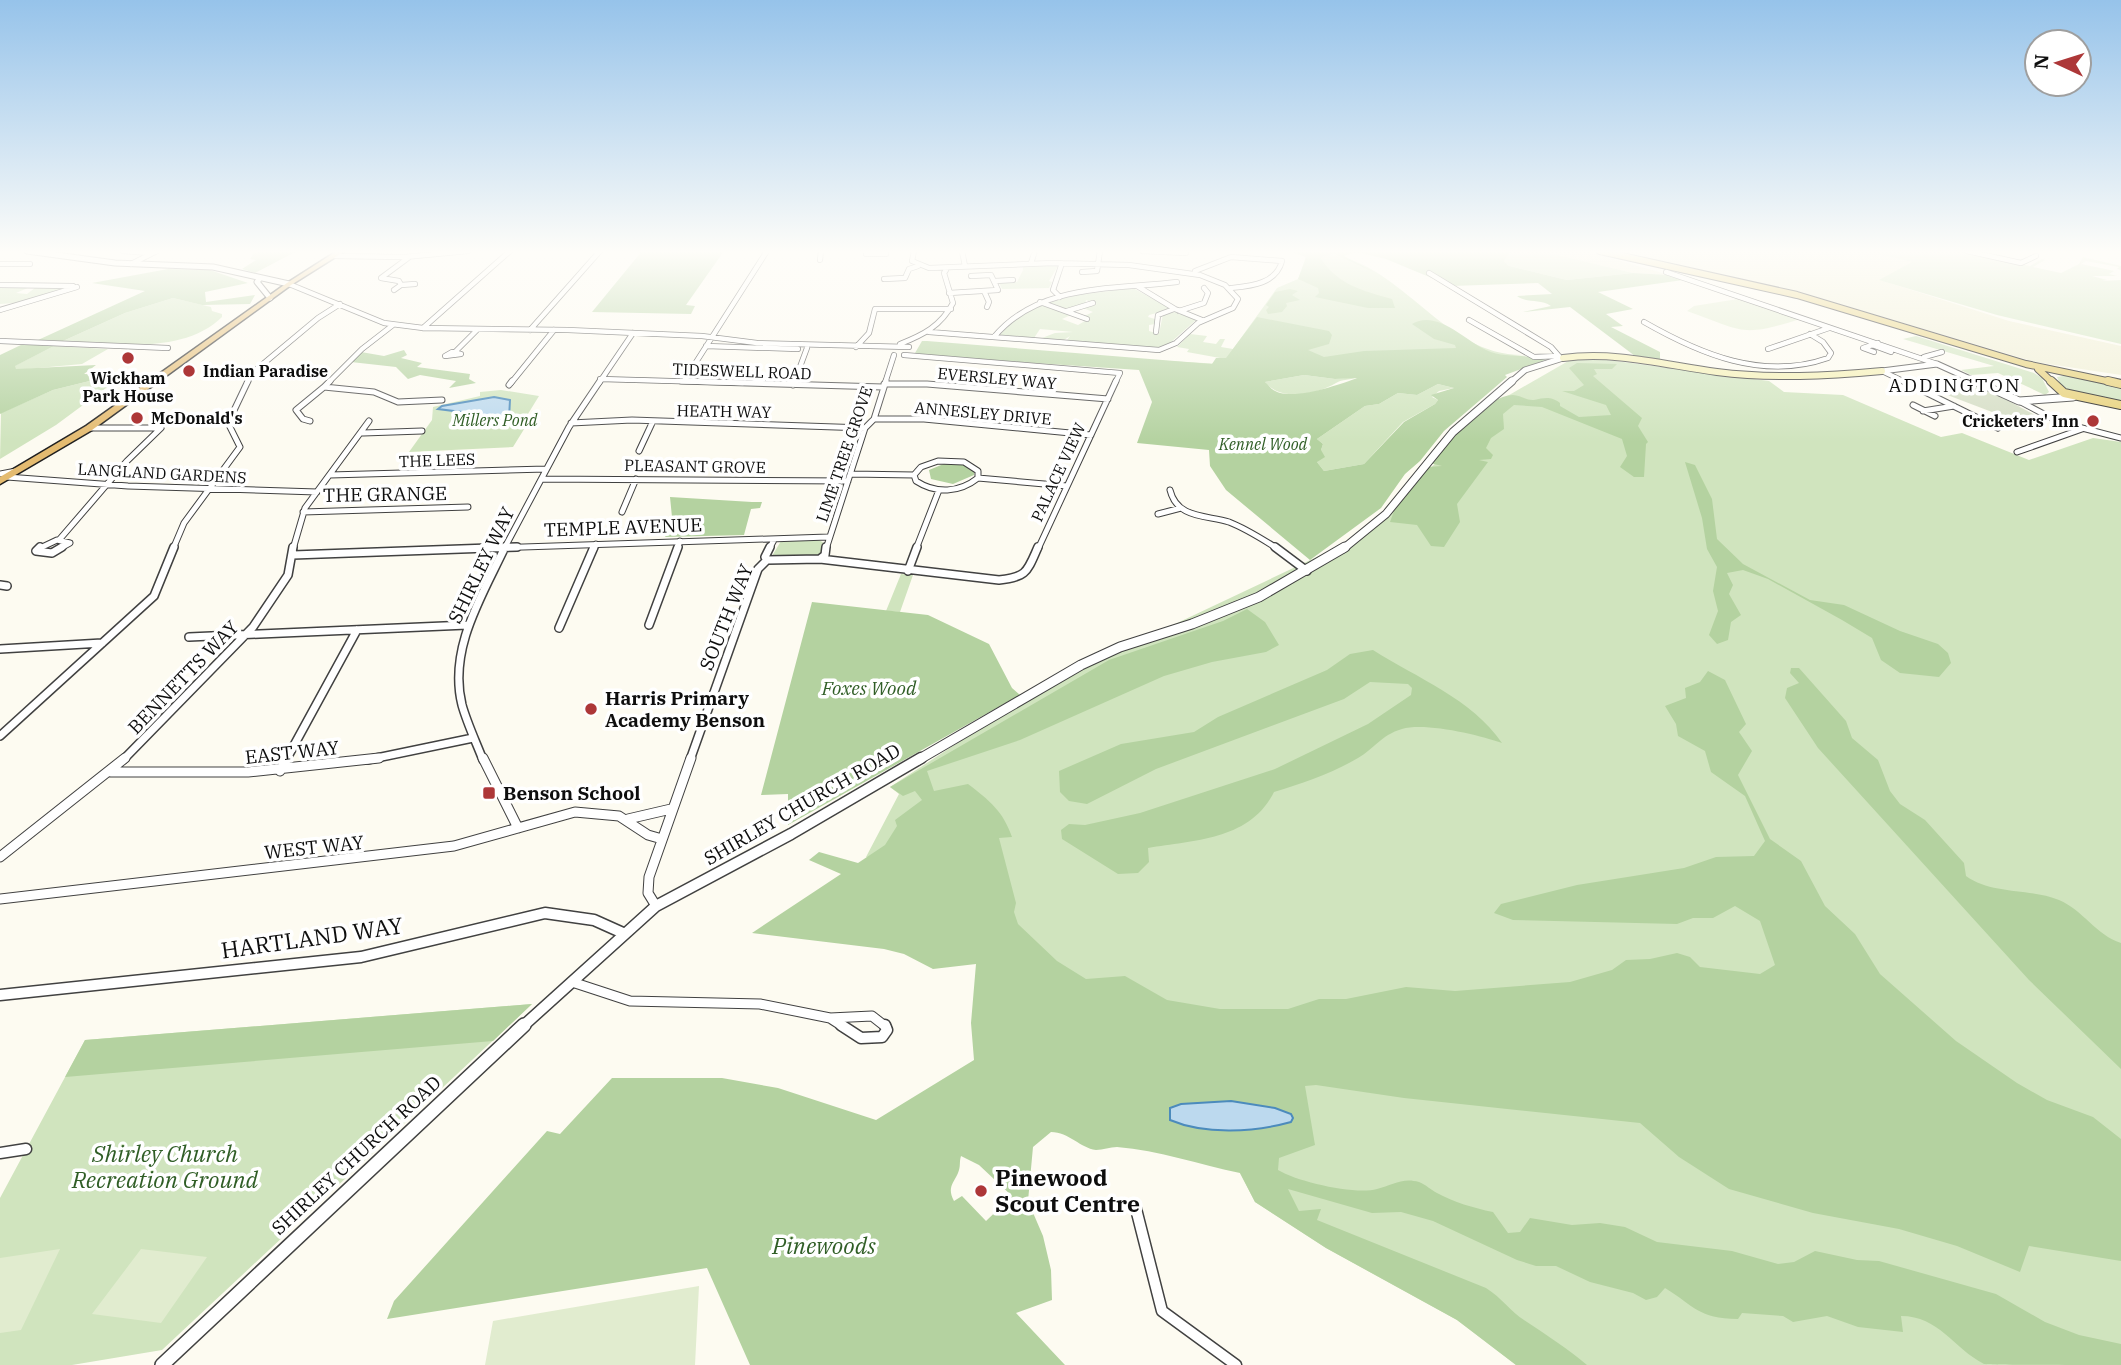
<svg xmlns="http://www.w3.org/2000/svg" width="2121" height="1365" font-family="'IBM Plex Serif',serif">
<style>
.farmland{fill:#f0efd4}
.green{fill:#d0e4be}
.forest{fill:#b4d2a0;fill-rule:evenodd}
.cemetery{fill:#d4ddc4}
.pitch{fill:#e1eccf}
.water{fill:#bcd9ee;stroke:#4c8bbc;stroke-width:2}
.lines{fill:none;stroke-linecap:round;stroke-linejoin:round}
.minor-far4-casing{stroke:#414141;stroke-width:6}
.minor-far3-casing{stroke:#414141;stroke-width:7}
.minor-far2-casing{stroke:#414141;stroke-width:10}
.minor-far1-casing{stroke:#414141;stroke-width:11}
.minor-casing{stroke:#414141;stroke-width:13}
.tertiary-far4-casing{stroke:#414141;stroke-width:7}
.tertiary-far3-casing{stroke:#414141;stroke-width:9}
.tertiary-far2-casing{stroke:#414141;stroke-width:11}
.tertiary-far1-casing{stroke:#414141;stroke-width:13}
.tertiary-casing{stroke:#414141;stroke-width:16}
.secondary-casing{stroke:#303030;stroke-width:8}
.primary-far1-casing{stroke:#1f1f1f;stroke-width:8}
.primary-casing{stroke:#1f1f1f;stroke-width:10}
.trunk-casing{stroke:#1f1f1f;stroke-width:3}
.minor-far4{stroke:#fff;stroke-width:4.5}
.minor-far3{stroke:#fff;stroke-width:5}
.minor-far2{stroke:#fff;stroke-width:7}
.minor-far1{stroke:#fff;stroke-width:9}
.minor{stroke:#fff;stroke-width:10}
.tertiary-far4{stroke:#fff;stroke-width:5}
.tertiary-far3{stroke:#fff;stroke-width:7}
.tertiary-far2{stroke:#fff;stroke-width:9}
.tertiary-far1{stroke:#fff;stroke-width:10}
.tertiary{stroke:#fff;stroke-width:13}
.secondary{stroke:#f5f0b4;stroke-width:6}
.primary-far1{stroke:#e7d077;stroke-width:6}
.primary{stroke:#e7d077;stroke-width:8}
.trunk{fill:#e4bb70;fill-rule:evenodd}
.poi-dot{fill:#ad3738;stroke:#fff;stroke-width:2.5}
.labels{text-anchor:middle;stroke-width:7;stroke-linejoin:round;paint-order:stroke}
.far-poi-label{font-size:16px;font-weight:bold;fill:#0e0e0e;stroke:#fff;text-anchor:start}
.far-street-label{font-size:16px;fill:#0e0e0e;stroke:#fff}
.far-park-label{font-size:16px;font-style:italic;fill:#305e26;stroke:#fff}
.far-quarter-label{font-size:19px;letter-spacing:2px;fill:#0e0e0e;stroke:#fff}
.street-label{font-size:19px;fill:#0e0e0e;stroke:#fff}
.park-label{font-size:19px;font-style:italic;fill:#305e26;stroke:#fff}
.poi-label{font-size:19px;font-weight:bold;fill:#0e0e0e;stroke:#fff;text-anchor:start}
.near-street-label{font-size:23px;fill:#0e0e0e;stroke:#fff}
.near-park-label{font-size:23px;font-style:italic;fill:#305e26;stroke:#fff}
.near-poi-label{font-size:23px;font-weight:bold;fill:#0e0e0e;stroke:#fff;text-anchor:start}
</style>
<rect width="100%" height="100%" fill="#fdfbf1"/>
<path class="farmland" d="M1541,251H1586L1669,275L1633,273Z
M1608,251H1866L1913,262L1880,280L2009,321L2121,346V375L2035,362L1802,293Z"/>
<path class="green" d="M1511,251H1541L1633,273L1567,280L1509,266L1504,261Z
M1866,251H1963L2030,266L2042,259L2045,260L2033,267L2061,273L2079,264L2083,257L2121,266V270L2117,269L2119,267L2086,261L2081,264L2110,270L2114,271L2109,274L2117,276H2092L2107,280L2102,281L2121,280V344L1997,315L1879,280L1912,262Z
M1329,254C1405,265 1445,358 1526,355L1274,374L1151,360L1221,364L1220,358L1187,352L1189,349L1177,347L1190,334L1207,336L1203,342L1216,344L1220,339H1225L1221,347L1233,349L1277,288L1298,279L1306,262L1305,258Z
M1023,264L1057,265L1058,266L1049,281L1052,282L1049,288L1002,289L999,283L1017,282L1023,270Z
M3,286L30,287L16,293L27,294L36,287L71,288L29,302L0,304V287Z
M1133,288L1171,309L1149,315L1148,317L1155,319V324L1149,325V331L1159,334L1163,314L1176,312L1196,320L1170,343L1154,349L1067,340L1070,336L1064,340L1042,338L1055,333L1073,332L1040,329L1034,338L1000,335L1016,316L1042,304L1071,315L1062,319L1078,325L1090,318L1084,316L1093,312L1083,308L1097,304L1086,300L1085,304L1070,310L1047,303L1077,295Z
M173,298L211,307L212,311L222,314V317C183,355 113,344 63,341L125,313Z
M1916,336L2034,373L2042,378L2049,392L2045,395L1998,373L1971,375L1961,370L1994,366L1903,339Z
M54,346L108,349L82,364L16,370L14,366Z
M1577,356L1769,381L1784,392L1843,395L1941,437L1962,433L2029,460L2093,438L2121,442V1365H1516L1457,1320L1326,1248L1255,1202L1165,1029L866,857L899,794L890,787L1048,684L1357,538L1504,398Z
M1304,375L1335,379L1358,377C1351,380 1342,379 1336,383C1318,394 1281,402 1265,382Z
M2069,375L2121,385V404L2081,396L2062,388L2057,377Z
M106,377H121L56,425L0,459L1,413L53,390Z
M1438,384L1454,388L1439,391L1432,397L1438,400L1435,404L1403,422L1364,464L1324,471L1317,462L1323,444L1317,439L1365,406L1379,404L1398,393L1417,395Z
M501,390L539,396L523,422L526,426L513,447L409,452L432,420L433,407L480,396V392Z
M817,539L824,543L820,554L815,557L772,556L781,541Z
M901,574L913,575L900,612L886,611Z
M532,1004L162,1350L72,1365H0V1198L85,1040Z"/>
<path class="forest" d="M255,251H297L255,273L242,269L256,260L250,259Z
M642,251H724L686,305L695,306L691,314L592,312Z
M1288,251H1511L1504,261L1509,266L1567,280L1633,273L1669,275L1683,280L1598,292L1633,309L1606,314L1623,326L1611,327L1660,352V360L1635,356L1570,307L1523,312L1551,306C1540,298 1528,304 1517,296L1552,294L1538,283L1451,286L1386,259L1356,252L1344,256L1374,272L1334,254L1320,257C1336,284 1363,291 1392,299L1395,308H1368L1315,297L1319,293L1318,288L1298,279L1306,257Z
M168,269L210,270L248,283L205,292L206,302L255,295L250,304L202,305L173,298L125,313L63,341L38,340L145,291L92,283Z
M1290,289L1298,291L1292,295L1300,300L1286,303L1287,306L1282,312L1268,314L1266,310L1269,307L1266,305L1275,292Z
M1257,317L1329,331L1332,335L1329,344L1308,350L1324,357L1364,351L1456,348L1455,345L1434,339L1412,324C1436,309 1465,340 1486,350C1505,359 1526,353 1545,360L1505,375L1507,377L1444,431L1420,461L1405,474L1381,508L1310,560L1226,490L1210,466L1209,450L1137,443L1152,402L1139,370L917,355L915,353L922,341H927L1212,364L1216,358H1226ZM1304,375L1335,379L1357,378C1341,384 1289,403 1272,389C1269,387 1268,384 1265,382ZM1438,384L1454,388L1431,395L1438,400L1435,404L1404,422L1364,464L1324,471L1317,462L1325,457L1321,450L1323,444L1317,439L1365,406L1379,404L1398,393L1417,395Z
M23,344L54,346L15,366L16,369L96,365L84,374L114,375L53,390L0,414V355Z
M404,350L407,355L401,358L422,363L417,367L470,374L469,379L476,383L449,388L456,381L420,375L408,379L396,367L351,362L361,352L384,356Z
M1577,363L1617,364L1612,369H1594L1597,374L1593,376L1642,418L1638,426L1648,442L1646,444L1644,477H1634L1620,467L1627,456L1622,439L1542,407L1514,405L1503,414L1504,429L1491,438L1486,448L1493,455L1491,459L1479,460L1488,462L1457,504L1460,522L1444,547L1431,546L1417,525L1390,522L1394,511L1428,467L1442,466L1430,463C1448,443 1487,395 1513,395C1520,395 1527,401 1534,400C1545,398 1550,396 1560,403V406L1579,417L1611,415L1606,405L1562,391H1574L1584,385L1569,368Z
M1685,462L1695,465L1712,499L1717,539L1743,564L1810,600L1844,605L1900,631L1938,644L1948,653L1951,663L1939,677L1900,673L1881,660L1872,638L1842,620L1768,579L1743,570L1727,573L1733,585L1729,594L1741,615L1731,622L1728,640L1717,644L1709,635L1718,611L1713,591L1717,567L1707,549L1702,518Z
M946,463L966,464L974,471V475L953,484L931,479L929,470Z
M670,497L752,502H762L760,508L751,509L744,535L665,537L672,517Z
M812,602L928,615L989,644L1012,688L1020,695L788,825V794L761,795Z
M1247,609L1265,622L1279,645L1266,652L1212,662L1164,676L1020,740L927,771L934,791L968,784C990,801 1003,811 1012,837L999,838L1016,903L1014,912L1018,924L1057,961L1086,979L1125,976L1167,1000L1220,1009H1288L1319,999H1346L1406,987L1455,991L1570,982L1612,970L1626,960L1650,959L1677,953L1690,957L1700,967L1760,974L1775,965L1760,921L1735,906L1713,918H1693L1677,924L1513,920L1494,913L1501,904L1577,885L1684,868L1716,857L1754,856L1765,841L1745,796L1711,772L1705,751L1678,736L1676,724L1665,706L1686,698L1685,688L1700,682L1708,671L1725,680L1746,724L1739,732L1752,751L1738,775L1770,839L1801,861L1825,906L1855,934L1880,974L1956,1041L2017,1083L2047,1100L2093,1117L2121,1139V1261L2029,1246L2020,1272L1957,1246L1899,1229L1813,1213L1729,1189L1679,1157L1640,1123L1404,1098L1316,1085L1305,1086L1315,1145L1279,1158L1278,1170C1298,1182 1355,1195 1377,1189C1392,1185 1403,1177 1419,1182C1425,1184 1431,1190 1437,1193C1454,1202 1473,1208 1493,1212L1508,1233L1520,1232L1530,1218L1572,1225L1600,1223L1625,1227L1657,1242L1732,1251L1778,1264L1794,1262L1815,1251L1857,1260L1879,1261L1996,1294L2045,1322L2079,1335L2121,1344V1365C2101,1365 1995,1365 1984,1364C1953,1348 1939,1316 1901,1316L1903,1332L1858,1327L1827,1316L1793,1322L1783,1316L1742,1313L1738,1319C1697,1318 1696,1307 1665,1288L1657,1297L1646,1300L1633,1293L1590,1282L1556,1266H1536L1517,1260L1433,1221L1401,1212L1372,1213L1288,1189L1299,1211L1321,1209L1317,1220L1486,1288C1502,1298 1511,1312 1524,1320C1545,1334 1567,1348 1587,1365H1516L1457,1320L1326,1248L1255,1202L1240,1173C1200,1165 1159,1150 1117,1147C1110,1147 1103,1150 1096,1150C1080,1148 1069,1132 1051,1132L1033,1147L1028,1201L1043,1236L1051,1270L1052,1300L1016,1313L1065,1365H750L707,1268L387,1319L394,1301L547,1131L560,1134L612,1078H722L778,1088L876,1120L974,1060L971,1023L976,964L933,969L904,954L884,949L752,933L841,874L809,860L819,852L858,863L885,845L897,826L895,820L922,800L915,791L903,796L890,787L1109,660L1223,621ZM961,1156L979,1165L1012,1196L986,1221L962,1196L954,1201C947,1188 953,1184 958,1173C961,1166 959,1162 961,1156Z
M1373,650C1417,678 1472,699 1502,743C1479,735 1425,722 1402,729C1381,735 1374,749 1358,758C1331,774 1303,783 1274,792C1250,840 1195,840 1148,848L1149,862L1138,873L1118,874L1062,839L1061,830L1069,824L1085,825L1140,813L1275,769L1368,724L1411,695L1412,688L1408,684L1370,682L1344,699L1156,769L1087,804L1069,801L1060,792L1059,771L1121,744L1194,732L1218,717L1327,670L1350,654Z
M1791,668H1799L1846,721L1852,738L1878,760L1890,791L1900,804L1925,820L1964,863L1966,876C1992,895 2030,888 2059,900C2083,910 2096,935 2121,943V1069L2029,980L1818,748L1785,698L1787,688L1799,683L1790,673Z
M532,1004L493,1041L65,1077L85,1040Z"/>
<path class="cemetery" d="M1973,382L2035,415L2013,420L1929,388Z"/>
<path class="pitch" d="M1738,299L1800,319C1740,338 1744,331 1687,311L1694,306Z
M60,1249L21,1330L0,1333V1258Z
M141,1249L207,1257L161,1323L92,1314Z
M699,1286L695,1365H485L493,1321Z"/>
<path class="water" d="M494,397L510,400L509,418L483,422L477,420V414L438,409L442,406Z
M1231,1101L1275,1108L1291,1114L1293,1118L1291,1122C1255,1132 1205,1135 1170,1120V1108L1181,1104Z"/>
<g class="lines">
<defs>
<path id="minor-far4" d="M123,251L150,253
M914,251L912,261L929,268L1053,263L1129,265L1200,275L1225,285L1238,299L1233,308L1198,323L1176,343L1159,350L929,332
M962,251L965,266
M1142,251L1186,253
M1967,251L2021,263L2036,256
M866,254H886
M334,256L405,257L468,251
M820,260L821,251
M1031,263L1035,251
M0,264H30
M131,264L157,251
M1195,271L1231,257L1282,261C1276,284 1251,286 1231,288
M1082,272L1097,271L1100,251
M1666,272L1937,364
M1429,273L1551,347L1558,355
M884,279L905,278L909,269L918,266
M995,281L1013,280
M289,284L384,323L423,328L568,330L702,336L757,343L909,347
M0,285L73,286
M401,285L415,284
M1137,286L1175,309L1202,320
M394,290L401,285L399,281L381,278L408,258
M984,291L989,302L987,307
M949,293L998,290L991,275L971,276
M1060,297L1053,290L1062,263
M1040,302L1087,319
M0,310L77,287
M1067,311L1093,303
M1179,311L1204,303L1208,293L1204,288
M1469,320L1534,357L1559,356
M1644,322C1700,354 1763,381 1828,358L1831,353L1823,342L1810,334
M423,328L510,251
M530,330L600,251
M1156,332L1158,315L1174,309
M994,337C1039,283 1113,290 1177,282
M0,341L168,348
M900,344C923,335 941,326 953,303L944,273L946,270
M1872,345L1891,352
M706,346L798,349
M856,347L869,333L875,309H951
M1768,349L1829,328
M452,352L461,354L445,356Z
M455,352L477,330
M1874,352L1863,348L1878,343
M904,355L1120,373L1115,383
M1924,357L1942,352
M1882,371L1907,383
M600,379L743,383
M684,381L767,251
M247,383L251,374L318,318L340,304
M328,383L362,349L393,325
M511,383L554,330
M599,383L633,333
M794,383L807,348
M885,383L894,355"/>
<path id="minor-far3" d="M330,381L324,387L374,392L398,402L442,400
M681,381L883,387
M1903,381L1998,428
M884,384H927L1108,399
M509,385L512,381
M793,385L794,381
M2019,401L2059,422L2121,438
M1913,405L1935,416
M1923,411L1954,406
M874,419H924L1091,435
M310,421L303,419L296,410L324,387
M571,423L632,420L865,428
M363,433L422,431
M639,451L653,421
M2017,452L2082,429
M938,461L964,462L978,471V478C959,493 936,494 916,481L914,475L921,467Z
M0,474L16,471
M851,474L914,475
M330,475L546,469
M7,477L128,486L317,492
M978,478L1067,486
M542,479L848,481
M1170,490C1177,519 1207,515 1229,522C1247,529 1262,539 1278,549
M303,512L468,507
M622,512L636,479
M1158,514L1181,508
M59,540L127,461L161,428H89
M38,549L57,540L70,543L59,549
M173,549L184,523L240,447L228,423L248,381
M293,549L305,508L369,421
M465,549L828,537
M504,549L569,427L600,381
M594,549L596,544
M677,549L680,541
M769,549L774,540
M826,549L865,428L874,419L886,381
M916,549L939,490
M1038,549L1116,381"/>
<path id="minor-far2" d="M40,547L36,551L52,553L62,547
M1275,547L1307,571
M293,555L517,547
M820,559L825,555L826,547
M767,560L820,559L999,580C1027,577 1027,572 1038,547
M908,571L917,547
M0,585L7,586
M649,625L678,547
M559,628L594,547
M189,637L467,625
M0,649L102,643
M0,736L154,596L174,547
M123,760L253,627L288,575L293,547
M286,760L357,630
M367,760L473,738
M483,760C476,742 467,723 462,705C448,649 482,596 505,547
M690,760L758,569L767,560L765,557L770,547"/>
<path id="minor-far1" d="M483,758L518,828
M280,771L287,758
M111,772H248L379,758
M628,819L671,809
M0,857L125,758
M0,899L454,846L575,812L619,816L648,835L662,839
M656,906L648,893L649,877L691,758
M572,982L630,1001L760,1004L830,1018
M844,1027L830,1018L872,1016L886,1027"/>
<path id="minor" d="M841,1025L861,1038L882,1037L887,1030L885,1025
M0,1153L26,1149
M1135,1205L1162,1311L1236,1365"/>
<path id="tertiary-far4" d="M27,251L115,263L213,267L289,284
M260,278L257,282L270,298
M1882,371L1937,364L1979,383
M1510,383L1525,370L1563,358"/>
<path id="tertiary-far3" d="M1975,381L2019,401L2073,397
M1343,549L1386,514L1453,432L1512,381"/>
<path id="tertiary-far2" d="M918,760L1081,665L1120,647L1192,624L1259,597L1345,547"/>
<path id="tertiary-far1" d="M0,995L361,957L545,913L594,920L623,933
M522,1027L656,906L791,834L921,758"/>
<path id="tertiary" d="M162,1365L524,1025"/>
<path id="secondary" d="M1563,358C1616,351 1665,365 1717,372C1772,379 1827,376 1882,371"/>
<path id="primary-far1" d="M1600,251L1797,295L2026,364L2116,383
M2038,369L2053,383"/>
<path id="primary" d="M2051,381L2064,393L2121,405
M2108,381L2121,384"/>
<path id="trunk" d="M337,251H345L291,285L92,430L0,484V477L86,426L287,283Z"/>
</defs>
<use href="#minor-far4" class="minor-far4-casing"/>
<use href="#minor-far3" class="minor-far3-casing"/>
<use href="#minor-far2" class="minor-far2-casing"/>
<use href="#minor-far1" class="minor-far1-casing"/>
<use href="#minor" class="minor-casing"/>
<use href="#tertiary-far4" class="tertiary-far4-casing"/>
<use href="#tertiary-far3" class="tertiary-far3-casing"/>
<use href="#tertiary-far2" class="tertiary-far2-casing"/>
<use href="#tertiary-far1" class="tertiary-far1-casing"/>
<use href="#tertiary" class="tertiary-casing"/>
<use href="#secondary" class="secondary-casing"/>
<use href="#primary-far1" class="primary-far1-casing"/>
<use href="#primary" class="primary-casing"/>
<use href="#trunk" class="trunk-casing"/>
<use href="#minor-far4" class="minor-far4"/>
<use href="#minor-far3" class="minor-far3"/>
<use href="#minor-far2" class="minor-far2"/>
<use href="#minor-far1" class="minor-far1"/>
<use href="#minor" class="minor"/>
<use href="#tertiary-far4" class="tertiary-far4"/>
<use href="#tertiary-far3" class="tertiary-far3"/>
<use href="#tertiary-far2" class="tertiary-far2"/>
<use href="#tertiary-far1" class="tertiary-far1"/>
<use href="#tertiary" class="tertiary"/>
<use href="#secondary" class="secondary"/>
<use href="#primary-far1" class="primary-far1"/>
<use href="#primary" class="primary"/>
<use href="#trunk" class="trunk"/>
</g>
<linearGradient id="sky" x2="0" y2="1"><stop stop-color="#96c3ea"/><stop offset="0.57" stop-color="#fefdf9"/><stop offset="1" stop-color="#fefdf9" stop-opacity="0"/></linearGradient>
<rect width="2121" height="442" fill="url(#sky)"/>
<g class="poi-dot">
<circle cx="128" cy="358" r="7"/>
<circle cx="189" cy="371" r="7"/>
<circle cx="137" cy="418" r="7"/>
<circle cx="2093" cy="421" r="7"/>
<circle cx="591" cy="709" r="7"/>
<rect x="482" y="786" width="14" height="14" rx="3.5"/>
<circle cx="981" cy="1191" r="7"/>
</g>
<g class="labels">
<g class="far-poi-label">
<text x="203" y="377">Indian Paradise</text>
<text x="128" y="384" text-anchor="middle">Wickham<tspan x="128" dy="18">Park House</tspan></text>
<text x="151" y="424">McDonald's</text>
<text x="2079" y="427" text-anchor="end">Cricketers' Inn</text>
</g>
<g class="far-street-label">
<text transform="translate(742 371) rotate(2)" y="6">TIDESWELL ROAD</text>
<text transform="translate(997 378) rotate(5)" y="6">EVERSLEY WAY</text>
<text transform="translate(724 411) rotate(1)" y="6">HEATH WAY</text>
<text transform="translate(983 413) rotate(5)" y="6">ANNESLEY DRIVE</text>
<text transform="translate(844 454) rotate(-71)" y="6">LIME TREE GROVE</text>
<text transform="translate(437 460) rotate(-2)" y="6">THE LEES</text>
<text transform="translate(695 466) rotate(1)" y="6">PLEASANT GROVE</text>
<text transform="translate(1058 472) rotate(-65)" y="6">PALACE VIEW</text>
<text transform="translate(162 473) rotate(3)" y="6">LANGLAND GARDENS</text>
</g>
<g class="far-park-label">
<text x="495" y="426">Millers Pond</text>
<text x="1263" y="450">Kennel Wood</text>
</g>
<g class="far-quarter-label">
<text x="1955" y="392">ADDINGTON</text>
</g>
<g class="street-label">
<text transform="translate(385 494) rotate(-1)" y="7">THE GRANGE</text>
<text transform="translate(623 527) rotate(-2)" y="7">TEMPLE AVENUE</text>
<text transform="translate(481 565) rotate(-64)" y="7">SHIRLEY WAY</text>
<text transform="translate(726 617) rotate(-68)" y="7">SOUTH WAY</text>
<text transform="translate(183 677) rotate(-46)" y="7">BENNETTS WAY</text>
<text transform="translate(292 752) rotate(-6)" y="7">EAST WAY</text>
<text transform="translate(802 804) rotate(-30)" y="7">SHIRLEY CHURCH ROAD</text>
<text transform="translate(314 847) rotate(-6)" y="7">WEST WAY</text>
<text transform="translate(356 1155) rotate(-43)" y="7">SHIRLEY CHURCH ROAD</text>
</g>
<g class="park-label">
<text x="869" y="695">Foxes Wood</text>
</g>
<g class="poi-label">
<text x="605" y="705">Harris Primary<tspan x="605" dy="22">Academy Benson</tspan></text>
<text x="503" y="800">Benson School</text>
</g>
<g class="near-street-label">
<text transform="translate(312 938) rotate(-8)" y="8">HARTLAND WAY</text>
</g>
<g class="near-park-label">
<text x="165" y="1162">Shirley Church<tspan x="165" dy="26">Recreation Ground</tspan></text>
<text x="824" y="1254">Pinewoods</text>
</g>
<g class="near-poi-label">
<text x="995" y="1186">Pinewood<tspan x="995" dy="26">Scout Centre</tspan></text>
</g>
</g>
<g transform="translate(2058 63) rotate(274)"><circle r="33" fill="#ffffff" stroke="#9f9f9f" stroke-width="2"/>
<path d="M0-5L12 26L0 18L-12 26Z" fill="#ad3738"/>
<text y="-10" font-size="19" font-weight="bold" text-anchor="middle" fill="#0e0e0e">N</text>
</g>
</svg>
